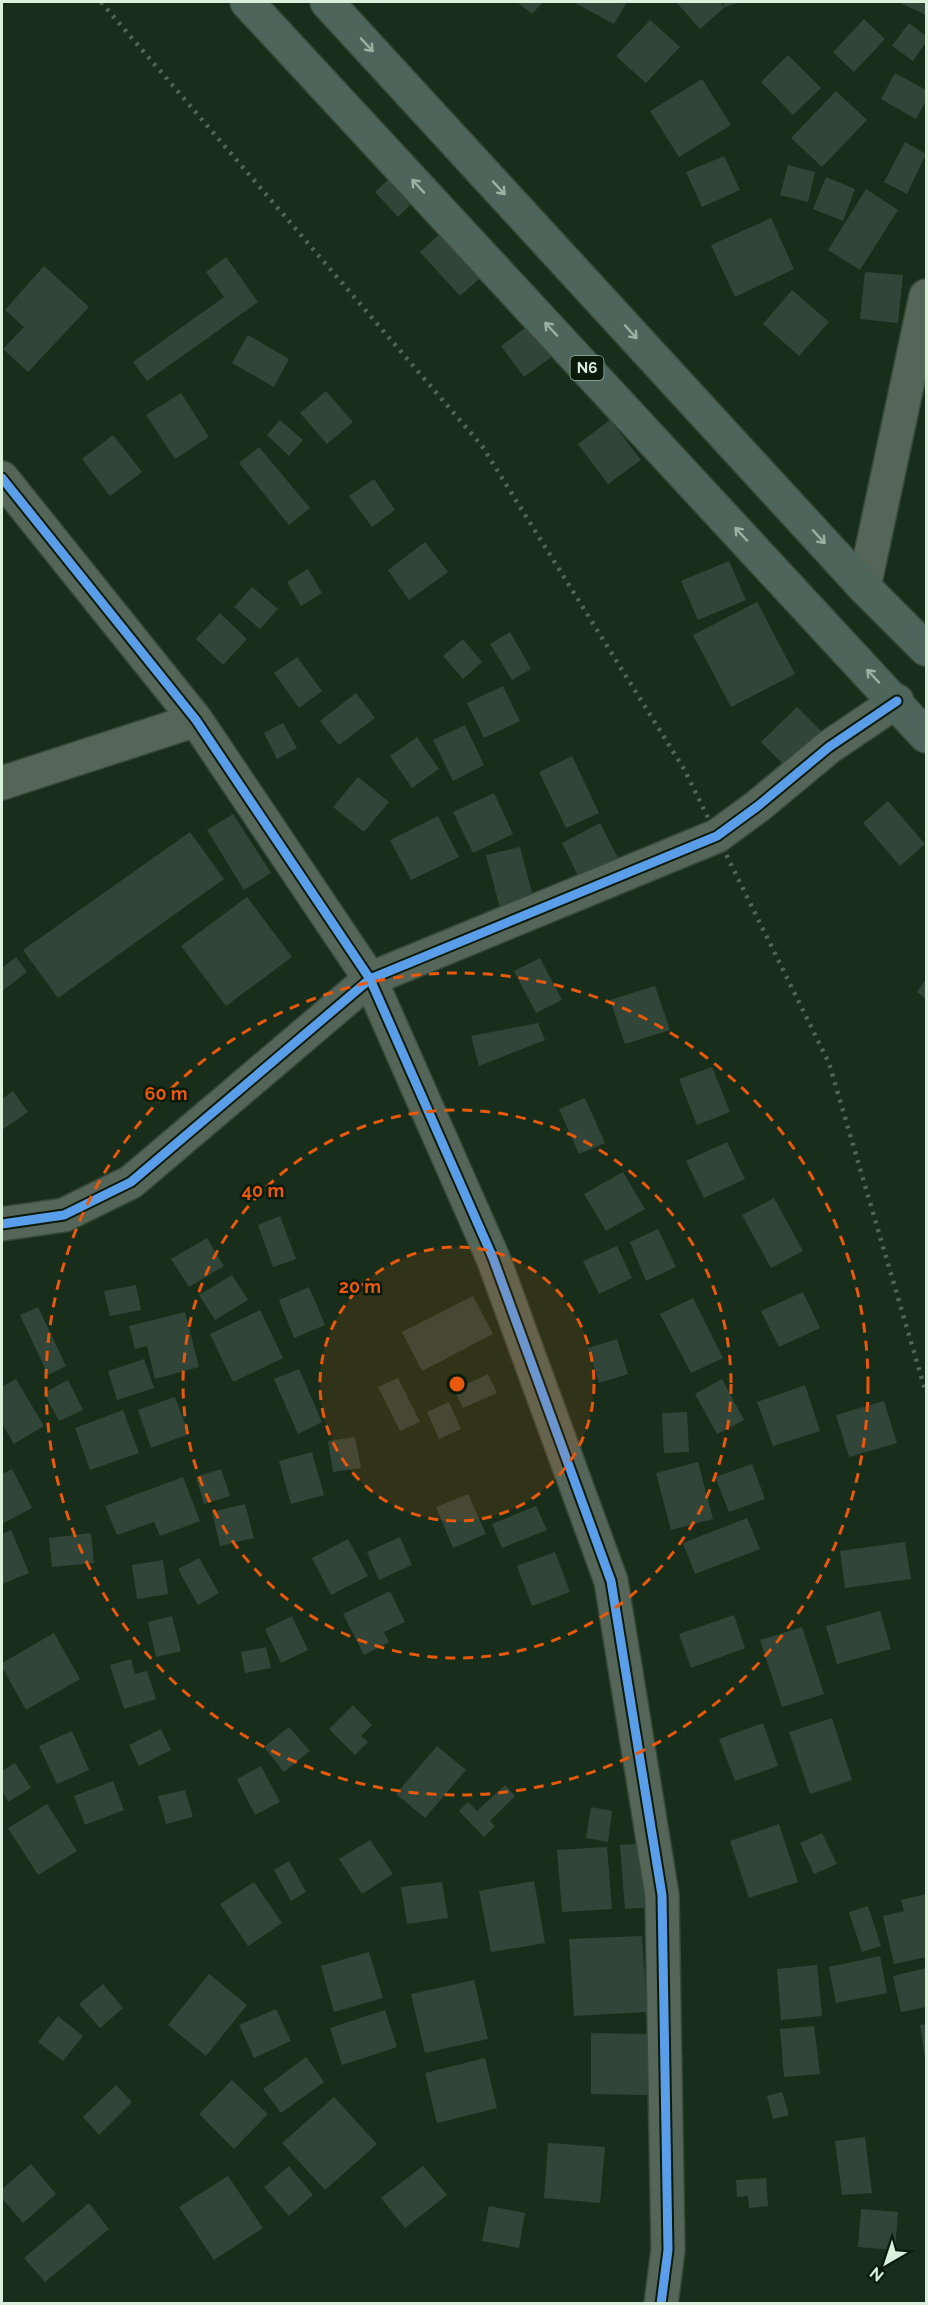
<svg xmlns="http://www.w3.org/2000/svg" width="928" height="2305" font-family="Raleway,sans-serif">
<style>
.building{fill:#314639}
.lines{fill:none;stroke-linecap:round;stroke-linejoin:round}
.minor-casing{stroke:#38493a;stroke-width:36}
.highway-casing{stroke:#38493a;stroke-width:36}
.minor{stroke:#556557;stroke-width:33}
.highway{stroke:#4e655b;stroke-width:33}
.rail{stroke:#536354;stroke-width:4.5;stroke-dasharray:3 6;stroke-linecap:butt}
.cycleway-casing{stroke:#0a1a0b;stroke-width:13}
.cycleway{stroke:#5a9eea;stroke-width:9}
.oneway{stroke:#9bb1a1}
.ring{fill:none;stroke:#e8590c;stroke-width:3;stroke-dasharray:10 8}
.labels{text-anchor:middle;stroke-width:5;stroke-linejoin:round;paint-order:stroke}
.shield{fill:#0a1a0b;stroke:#9cb09c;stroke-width:1.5}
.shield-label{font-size:15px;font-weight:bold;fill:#daf0da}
.centre{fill:#e8590c;stroke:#0a1a0b;stroke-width:3}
.ring-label{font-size:18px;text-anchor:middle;font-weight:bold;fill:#e8590c;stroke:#0a1a0b;stroke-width:5;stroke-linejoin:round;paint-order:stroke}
</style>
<rect width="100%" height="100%" fill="#182e1b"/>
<path class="building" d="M517,2H543L532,14Z
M576,2H627L614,24L575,3Z
M676,2H720L725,7L700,29Z
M723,2H740L725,7Z
M898,2H926V15Z
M864,19L885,39L854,72L833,52Z
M650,20L680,47L646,83L616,56Z
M909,23L926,36V42L913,61L892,46Z
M788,55L821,88L793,115L761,82Z
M895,73L926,90V101L916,119L881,99Z
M702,79L731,125L679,157L650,111Z
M836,91L867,120L822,167L791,138Z
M905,142L926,154L907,194L884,182Z
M724,156L740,190L702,207L686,172Z
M788,165L815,172L808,202L780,195Z
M393,175L416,199L398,217L375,192Z
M826,177L855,189L843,221L813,209Z
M866,189L898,210L860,270L828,250Z
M771,218L794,269L735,297L711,245Z
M452,223L491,268L460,296L420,252Z
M226,257L258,302L147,381L133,362L224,297L206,272Z
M44,266L89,307L28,372L3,349L24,327L5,310Z
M865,272L903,275L898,323L860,319Z
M792,290L829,322L799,356L763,324Z
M537,319L561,350L524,377L501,346Z
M248,335L289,359L274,387L232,363Z
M326,391L353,422L327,444L300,413Z
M181,393L209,437L175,459L146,415Z
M280,420L303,440L289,456L267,435Z
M610,420L641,460L608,484L578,444Z
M113,435L142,472L110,496L82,459Z
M259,447L310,508L289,525L239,463Z
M374,479L395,510L372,527L349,496Z
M425,542L448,572L409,600L388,570Z
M729,561L746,600L698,620L681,581Z
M308,569L322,593L301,606L287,582Z
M252,587L278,609L260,629L234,607Z
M757,602L795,674L731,707L693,635Z
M220,613L247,639L223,665L196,639Z
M510,632L531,669L512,680L490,644Z
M463,639L482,662L463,679L443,656Z
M297,657L322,691L299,708L274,673Z
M503,686L520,721L484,738L467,703Z
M356,693L375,718L339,745L320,721Z
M797,707L825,735L789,770L761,742Z
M283,723L297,748L277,759L264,733Z
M465,725L484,765L453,781L433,740Z
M417,737L439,769L412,788L390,756Z
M572,756L599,813L566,828L539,772Z
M358,777L389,802L364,832L333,807Z
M494,793L513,834L473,853L453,812Z
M888,801L925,844L900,866L863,823Z
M233,814L271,873L244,890L207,830Z
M438,816L459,857L411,880L390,840Z
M600,823L618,858L579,878L562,843Z
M190,832L224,879L58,998L23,950Z
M520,847L535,904L501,912L486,855Z
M247,897L292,957L226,1006L181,946Z
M16,957L27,972L2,991V968Z
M540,958L562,1000L536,1013L514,971Z
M926,979V999L917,992Z
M655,986L670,1030L625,1044L610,1000Z
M538,1023L545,1040L479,1066L471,1036Z
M712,1067L730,1112L697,1125L679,1079Z
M13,1091L28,1112L2,1130V1099Z
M585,1098L605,1143L579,1154L559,1109Z
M727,1142L745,1179L704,1198L686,1161Z
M623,1172L645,1209L606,1231L584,1194Z
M774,1198L803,1251L771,1268L742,1215Z
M280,1216L296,1259L273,1267L258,1225Z
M658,1229L676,1267L646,1281L630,1242Z
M207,1238L224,1266L189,1287L171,1259Z
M617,1246L632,1278L599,1294L583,1261Z
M232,1275L248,1300L215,1320L199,1295Z
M136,1285L141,1310L110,1316L104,1291Z
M309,1287L325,1325L294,1338L279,1300Z
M803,1292L820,1328L779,1347L761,1311Z
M473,1296L493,1334L422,1371L402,1332Z
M693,1298L723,1358L691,1373L660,1314Z
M38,1307L66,1366L48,1375L20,1315Z
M260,1310L283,1358L233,1382L210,1334Z
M185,1312L199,1367L155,1379L147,1346L135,1349L129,1326Z
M617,1339L628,1374L599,1383L588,1348Z
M144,1359L154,1388L117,1400L108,1371Z
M299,1369L322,1422L298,1434L274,1379Z
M488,1374L497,1393L463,1408L454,1390Z
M398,1378L420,1422L400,1431L378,1387Z
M16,1379L44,1426L14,1444L2,1424V1387Z
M722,1379L744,1420L717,1434L695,1394Z
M68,1380L83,1410L59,1421L44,1393Z
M805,1385L820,1431L773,1446L757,1402Z
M175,1397L189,1434L151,1448L138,1410Z
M884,1401L897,1443L849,1457L836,1415Z
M449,1402L461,1429L439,1439L427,1412Z
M123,1410L139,1453L90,1470L75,1428Z
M687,1412L689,1452L664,1453L662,1413Z
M355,1437L361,1468L333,1472L328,1441Z
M312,1452L324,1495L291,1504L279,1461Z
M698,1462L713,1519L671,1530L656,1473Z
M752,1464L765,1499L729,1512L715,1477Z
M12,1469L32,1508L2,1524V1474Z
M221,1469L230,1496L204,1504L196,1477Z
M183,1477L200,1521L160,1536L154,1522L117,1535L105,1506Z
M468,1494L486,1534L453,1548L436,1507Z
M245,1504L254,1538L220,1546L212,1512Z
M536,1506L547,1530L502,1548L492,1524Z
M747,1518L760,1549L695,1574L683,1543Z
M11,1530L29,1573L2,1584V1534Z
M91,1533L94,1563L52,1567L49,1538Z
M400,1537L412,1565L379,1580L367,1552Z
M348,1539L368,1576L331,1595L312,1558Z
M905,1542L911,1579L845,1588L840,1551Z
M555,1552L570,1592L532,1606L517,1566Z
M199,1558L219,1593L198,1605L178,1569Z
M163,1560L168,1594L137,1599L132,1565Z
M390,1591L405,1622L384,1632L389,1642L364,1655L343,1614Z
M880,1611L891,1649L837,1664L826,1626Z
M734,1615L745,1648L691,1668L679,1634Z
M172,1616L181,1651L156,1657L148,1622Z
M292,1616L308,1650L281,1663L265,1629Z
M802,1627L824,1694L782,1707L760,1640Z
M54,1633L80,1679L26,1710L2,1667V1663Z
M266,1647L271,1668L245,1673L241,1652Z
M131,1659L135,1674L147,1671L156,1699L124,1709L110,1665Z
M353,1705L372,1725L361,1736L368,1742L355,1755L329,1729Z
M832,1718L852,1780L810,1794L789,1732Z
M763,1723L778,1766L735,1781L719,1739Z
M289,1727L310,1751L284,1772L264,1747Z
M161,1729L171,1750L139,1766L129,1745Z
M72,1731L89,1770L57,1784L39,1746Z
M437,1746L466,1770L425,1818L396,1794Z
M15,1763L31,1788L8,1802L2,1790V1771Z
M261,1766L280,1802L255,1815L237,1779Z
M113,1781L124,1810L85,1825L74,1796Z
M505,1785L515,1796L490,1821L495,1826L484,1837L459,1811L468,1802L477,1811Z
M185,1790L193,1817L166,1824L158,1796Z
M47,1804L77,1851L38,1875L8,1828Z
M591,1807L612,1811L608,1842L586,1838Z
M779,1824L798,1882L749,1898L730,1841Z
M822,1833L837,1864L814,1874L800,1843Z
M370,1840L393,1874L362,1894L339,1859Z
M651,1843L656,1907L625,1909L620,1845Z
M607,1847L612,1909L562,1912L557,1850Z
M289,1861L306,1892L291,1901L274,1870Z
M534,1881L545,1943L491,1952L479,1891Z
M254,1882L282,1923L248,1946L220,1904Z
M442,1882L448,1918L407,1924L401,1887Z
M926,1894V1957L894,1964L883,1916L904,1911L901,1900Z
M868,1906L881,1946L862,1952L849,1912Z
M642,1936L647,2012L574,2016L569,1939Z
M369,1952L383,1998L334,2012L321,1966Z
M880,1956L887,1993L836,2003L829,1967Z
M817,1965L822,2016L781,2020L777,1969Z
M926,1968V2007L901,2012L893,1976Z
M209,1974L247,2005L206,2056L168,2025Z
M474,1980L488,2039L425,2053L411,1994Z
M103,1984L123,2008L100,2028L79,2004Z
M276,2009L291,2041L254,2058L239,2025Z
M385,2010L397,2047L342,2065L330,2028Z
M58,2016L83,2036L63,2061L38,2042Z
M926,2024V2059H925L920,2025Z
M814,2026L820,2074L784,2077L780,2029Z
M591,2033L647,2034V2095L591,2094Z
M306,2057L324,2082L281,2113L263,2089Z
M485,2058L497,2108L437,2123L425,2073Z
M232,2080L268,2114L234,2149L199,2114Z
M116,2085L132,2102L99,2135L83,2117Z
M782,2092L789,2115L773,2119L767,2096Z
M334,2097L377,2144L325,2190L282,2143Z
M865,2137L872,2193L842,2195L835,2141Z
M548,2143L605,2147L600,2203L544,2198Z
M31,2164L56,2194L23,2223L2,2198V2189Z
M289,2166L313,2195L289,2216L264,2187Z
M423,2166L447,2195L405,2228L381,2198Z
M228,2176L263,2228L214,2260L179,2207Z
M766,2178L768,2206L749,2208L748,2196L737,2197L736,2180Z
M89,2203L109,2229L45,2282L24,2258Z
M489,2206L525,2213L519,2248L482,2241Z
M861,2209L898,2212L895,2250L858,2247Z"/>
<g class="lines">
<defs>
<path id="minor" d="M2,478L196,720L370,979L493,1258L611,1581L662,1895L668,2250L661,2304
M864,587L926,296
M2,783L196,720
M2,1224L64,1215L131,1182L370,979L717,836L758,806L829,747L897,701"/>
<path id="highway" d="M247,2L926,736
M327,2L864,587L926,649"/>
</defs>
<use href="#minor" class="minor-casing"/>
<use href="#highway" class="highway-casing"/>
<use href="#minor" class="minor"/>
<use href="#highway" class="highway"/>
<path class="rail" d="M101,2L482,446L684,769L829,1063L926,1393"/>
<defs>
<path id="cycleway" d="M2,478L196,720L370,979L493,1258L611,1581L662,1895L668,2250L661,2304
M2,1224L64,1215L131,1182L370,979L717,836L758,806L829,747L897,701"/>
</defs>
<use href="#cycleway" class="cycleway-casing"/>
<use href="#cycleway" class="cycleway"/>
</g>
<defs><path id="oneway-shaft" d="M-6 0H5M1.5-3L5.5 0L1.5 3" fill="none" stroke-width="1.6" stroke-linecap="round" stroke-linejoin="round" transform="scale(1.5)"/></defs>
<g class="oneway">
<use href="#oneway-shaft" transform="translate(367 45) rotate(47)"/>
<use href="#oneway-shaft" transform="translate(418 186) rotate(-133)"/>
<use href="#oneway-shaft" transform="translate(499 188) rotate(47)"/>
<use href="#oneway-shaft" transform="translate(551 329) rotate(-133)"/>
<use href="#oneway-shaft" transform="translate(631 332) rotate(48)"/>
<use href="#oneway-shaft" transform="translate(741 534) rotate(-133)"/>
<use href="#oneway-shaft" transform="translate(819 537) rotate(48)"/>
<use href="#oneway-shaft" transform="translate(873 676) rotate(-133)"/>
</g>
<circle cx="457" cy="1384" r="137" fill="#e8590c" fill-opacity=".12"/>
<g class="ring">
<circle cx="457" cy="1384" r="137"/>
<circle cx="457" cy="1384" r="274"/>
<circle cx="457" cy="1384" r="411"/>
</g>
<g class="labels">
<rect class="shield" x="570.5" y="356" width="33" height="24" rx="4.5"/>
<g class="shield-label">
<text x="587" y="373">N6</text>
</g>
</g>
<circle cx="457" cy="1384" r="9" class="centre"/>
<g class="ring-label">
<text x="166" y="1100">60 m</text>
<text x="263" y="1197">40 m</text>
<text x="360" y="1293">20 m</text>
</g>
<rect width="928" height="2305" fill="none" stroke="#daf0da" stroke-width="6"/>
<g transform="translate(886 2263) rotate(219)" stroke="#0a1a0b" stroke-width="4.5" paint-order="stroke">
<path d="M0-4.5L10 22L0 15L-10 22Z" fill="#daf0da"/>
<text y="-9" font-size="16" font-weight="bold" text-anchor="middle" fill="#daf0da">N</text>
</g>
</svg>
